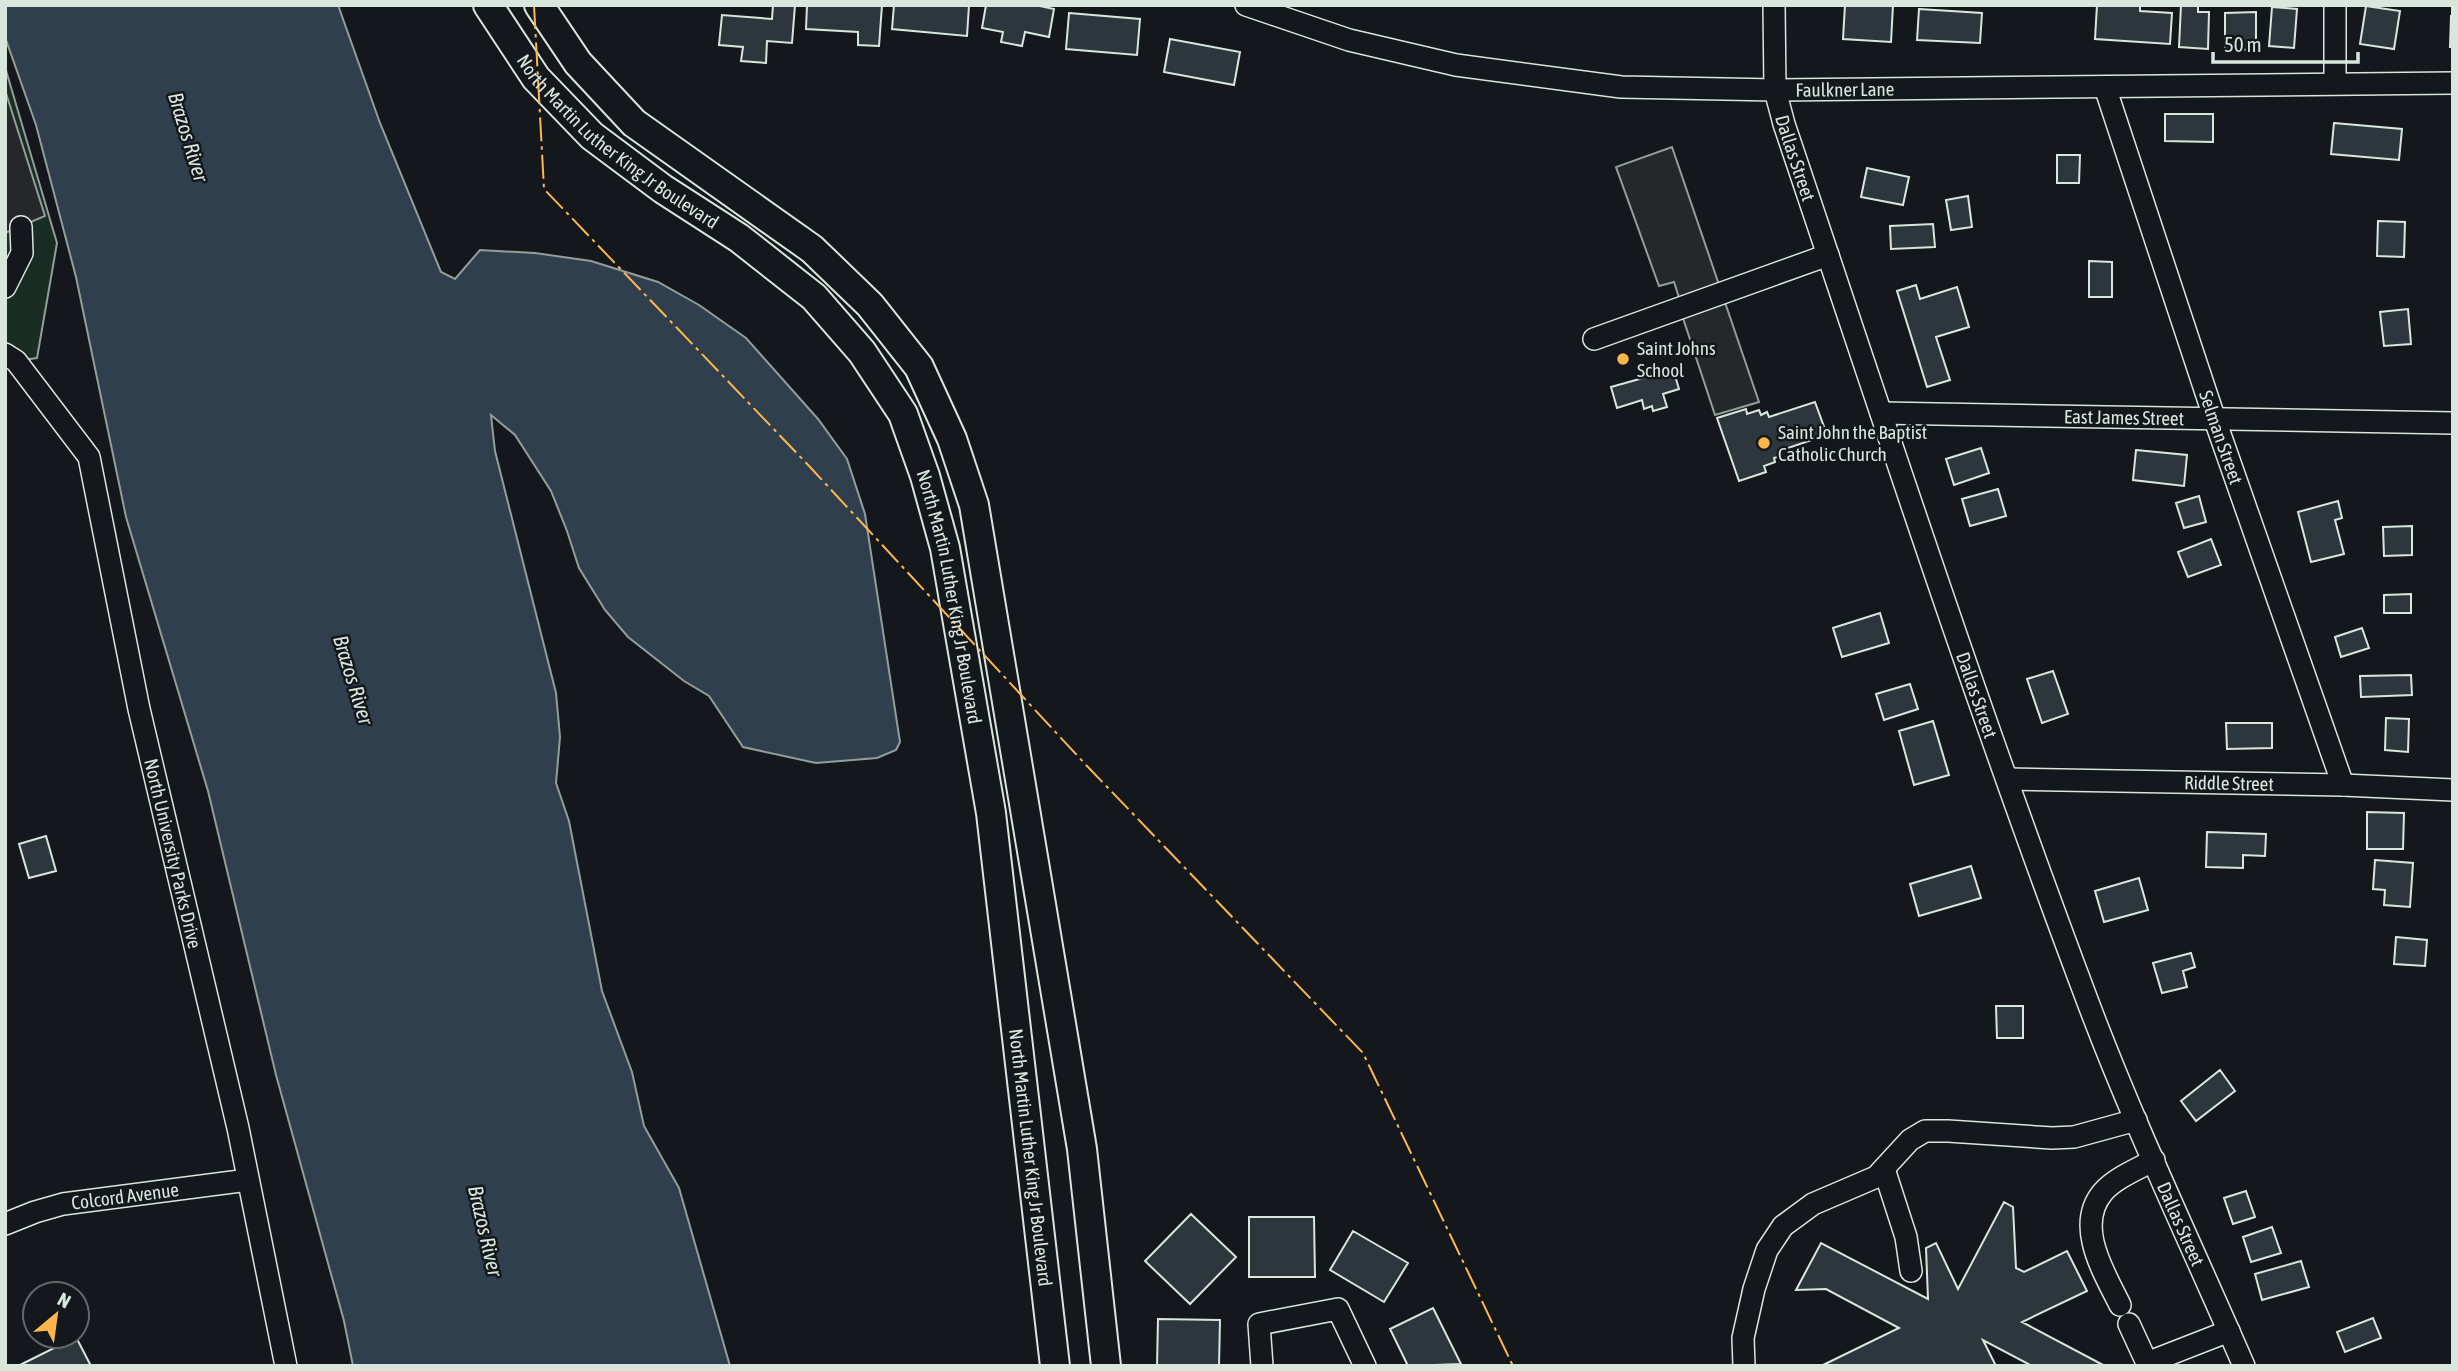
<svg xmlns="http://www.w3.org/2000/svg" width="2458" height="1371" font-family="'Asap Condensed',sans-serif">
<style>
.green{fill:#1a2d24;stroke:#939e99;stroke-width:2}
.parking{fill:#24282b;stroke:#939e99;stroke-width:2}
.water{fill:#2f3f4d;stroke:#939e99;stroke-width:2}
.building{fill:#2c363c;stroke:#d8e6dc;stroke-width:2}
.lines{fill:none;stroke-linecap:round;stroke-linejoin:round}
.minor-casing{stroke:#d8e6dc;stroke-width:24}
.major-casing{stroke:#d8e6dc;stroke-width:32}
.minor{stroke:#14181c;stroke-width:21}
.major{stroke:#14181c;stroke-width:28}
.power{stroke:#ffb74d;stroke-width:2;stroke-dasharray:24 5 3.5 5;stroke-linecap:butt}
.poi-dot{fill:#ffb74d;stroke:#14181c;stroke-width:2.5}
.labels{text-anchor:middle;stroke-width:5;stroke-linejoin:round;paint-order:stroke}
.street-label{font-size:19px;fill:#d8e6dc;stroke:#14181c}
.poi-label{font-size:19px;fill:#d8e6dc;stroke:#14181c;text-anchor:start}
.water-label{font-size:21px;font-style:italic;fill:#d8e6dc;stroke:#14181c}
</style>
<rect width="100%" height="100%" fill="#14181c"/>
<path class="green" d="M5,67L57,243L37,358L16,361L5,354Z"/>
<path class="parking" d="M5,90L45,216L5,233Z
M1672,147L1759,402L1715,415L1682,315V307L1674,282L1659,286L1616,167Z"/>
<path class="water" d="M5,5H338L380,123L441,272L455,279L480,250L535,253L591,261L658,282L699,305L746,338L818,419L847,459L865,514L900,742L896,750L877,758L816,763L743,747L709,696L684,681L628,637L605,610L579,568L567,531L551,491L515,435L491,415L495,451L556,693L560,737L556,783L569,821L602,991L632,1072L644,1126L679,1188L730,1366H353L344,1321L276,1075L208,791L126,517L76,277L36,125L5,37Z"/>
<path class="building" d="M773,5H795L792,43L767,41L766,63L741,61L743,47L719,45L722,15L772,19Z
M807,5H882L879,46L858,45V32L806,29Z
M894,5H969L967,36L892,29Z
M986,5H1035L1054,9L1049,37L1025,32L1022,46L1001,42L1003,32L982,28Z
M1845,5H1893L1891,42L1843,39Z
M2097,5H2140V11L2172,13L2170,44L2095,39Z
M2181,5H2198V12H2209L2208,49L2179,47Z
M2366,6L2400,11L2394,49L2360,44Z
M2272,7L2297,9L2294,48L2269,46Z
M1919,9L1982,13L1980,43L1917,40Z
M2256,12V50L2225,49V13Z
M1069,13L1140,19L1137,55L1066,49Z
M2451,16H2453V47H2450Z
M1170,39L1240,52L1234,85L1164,72Z
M2165,114H2213V142L2165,141Z
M2334,123L2402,129L2399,160L2331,154Z
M2057,155H2080L2079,183H2057Z
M1867,168L1909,177L1903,205L1861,197Z
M1968,196L1972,227L1951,230L1946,200Z
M2378,221L2405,222L2404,257L2377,256Z
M1933,224L1935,247L1891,249L1890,226Z
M2089,261L2112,262V297H2089Z
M1916,285L1920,299L1957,287L1969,327L1936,337L1950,380L1927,387L1897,291Z
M2408,309L2411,344L2384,346L2380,312Z
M1655,367L1657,374L1673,369L1679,389L1663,394L1667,407L1653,411L1652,406L1644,409L1642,400L1617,408L1611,387L1643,378L1641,371Z
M1815,402L1827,435L1779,451L1781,456L1774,458L1775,462L1764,466L1766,472L1739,481L1717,418L1746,409L1747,414L1759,410L1761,415L1767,412L1769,417Z
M1981,448L1989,473L1954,485L1946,459Z
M2136,450L2187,455L2184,486L2133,480Z
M1998,489L2006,516L1970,526L1962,499Z
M2199,496L2206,522L2184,528L2176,503Z
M2338,501L2342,518L2335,520L2344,554L2311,562L2298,512Z
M2412,526V555L2384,556L2383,527Z
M2211,539L2221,565L2188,577L2178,552Z
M2411,594V613H2384V595Z
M1880,613L1889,643L1842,657L1833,628Z
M2362,628L2369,648L2341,657L2335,637Z
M2053,671L2068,714L2042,723L2027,679Z
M2411,675L2412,695L2361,697L2360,676Z
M1910,684L1918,709L1884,720L1876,694Z
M2386,718L2409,719L2408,752L2385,750Z
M1933,721L1949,775L1914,785L1899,731Z
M2226,723H2272V748L2227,749Z
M2367,812L2404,813L2403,849H2367Z
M2207,832L2266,834L2265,856L2243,855V868L2206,867Z
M46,836L56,871L29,878L19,844Z
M2375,860L2413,863L2410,907L2384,905L2385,890L2373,889Z
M1971,866L1981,898L1919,916L1910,884Z
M2139,878L2148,910L2104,922L2095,891Z
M2396,937L2427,940L2425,966L2394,964Z
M2191,953L2195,967L2183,971L2187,987L2162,993L2153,963Z
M1996,1006H2023V1038H1997Z
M2220,1070L2235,1091L2196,1121L2181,1101Z
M2246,1191L2255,1217L2233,1224L2224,1198Z
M2004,1202L2013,1207L2016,1268L2024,1272L2067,1251L2087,1291L2022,1322L2105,1366H2032L1983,1340L1996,1366H1821L1899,1328L1826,1289L1796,1290L1821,1243L1928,1299L1926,1248L1936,1243L1958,1289Z
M1191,1214L1236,1257L1190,1304L1145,1261Z
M1249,1217H1314L1315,1277H1249Z
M2272,1227L2281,1253L2251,1262L2243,1237Z
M1353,1231L1408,1263L1384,1302L1330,1270Z
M2301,1261L2309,1287L2262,1300L2255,1274Z
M1433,1308L1461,1364L1408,1366L1390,1329Z
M2373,1318L2381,1338L2345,1352L2337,1332Z
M1158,1319L1220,1320L1219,1366H1157Z
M76,1337L91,1366H18Z"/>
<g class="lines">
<defs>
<g id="minor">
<path id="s1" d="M1246,5L1349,40L1456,65L1621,87L1775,90L2453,83"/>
<path id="s2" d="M1774,5L1775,90L1784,124C1883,418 1979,714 2089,1005C2135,1127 2192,1246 2244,1366"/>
<path d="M2335,5V83"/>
<path id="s3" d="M2105,87L2215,420L2343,785"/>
<path d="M5,287L22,253L21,227"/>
<path d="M1594,339L1828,255"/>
<path id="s4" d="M5,354L16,361L89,457L139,709L238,1128L286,1366"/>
<path id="s5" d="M1881,413L2453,423"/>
<path id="s6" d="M2007,779L2343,785L2453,790"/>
<path d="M1884,1169L1906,1237L1911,1271"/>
<path id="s7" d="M5,1224L35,1212L63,1204L248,1180"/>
<path d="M2120,1305C2105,1274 2074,1226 2103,1192C2115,1178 2138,1169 2154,1160"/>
<path d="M2129,1324L2147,1363L2229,1331"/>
<path d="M1262,1366L1259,1324L1338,1309L1365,1366"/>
<path d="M1744,1366L1743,1338L1754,1289L1767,1250L1783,1226L1813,1204L1876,1177L1910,1140L1925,1131H1948L2052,1138L2074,1137L2136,1120"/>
</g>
<g id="major">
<path id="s8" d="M488,5L536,78L592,136L663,189L739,238L814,297L862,352L903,414L925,476L945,548L991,813L1055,1366"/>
<path d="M539,5L578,63L634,123L812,249L870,305L919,367L952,439L974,505L1082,1149L1106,1366"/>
</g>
</defs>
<use href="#minor" class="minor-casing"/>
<use href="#major" class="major-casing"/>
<use href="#minor" class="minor"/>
<use href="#major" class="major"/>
<path class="power" d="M534,5L544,189L810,467L1086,765L1363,1053L1513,1366"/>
</g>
<g class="poi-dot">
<circle cx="1623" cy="359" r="7"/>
<circle cx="1764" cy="443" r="7"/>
</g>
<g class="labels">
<g class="street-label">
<text dy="7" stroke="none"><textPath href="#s1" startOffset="609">Faulkner Lane</textPath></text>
<text dy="7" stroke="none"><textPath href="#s8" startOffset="191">North Martin Luther King Jr Boulevard</textPath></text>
<text dy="7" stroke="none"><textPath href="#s2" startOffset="156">Dallas Street</textPath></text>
<text dy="7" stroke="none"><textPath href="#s5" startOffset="243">East James Street</textPath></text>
<text dy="7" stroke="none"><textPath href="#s3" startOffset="369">Selman Street</textPath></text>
<text dy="7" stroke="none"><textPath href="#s8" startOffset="779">North Martin Luther King Jr Boulevard</textPath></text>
<text dy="7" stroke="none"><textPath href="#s2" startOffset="723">Dallas Street</textPath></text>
<text dy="7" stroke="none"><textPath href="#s6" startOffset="222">Riddle Street</textPath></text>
<text dy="7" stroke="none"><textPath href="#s4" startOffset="539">North University Parks Drive</textPath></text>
<text dy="7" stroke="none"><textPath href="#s8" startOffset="1346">North Martin Luther King Jr Boulevard</textPath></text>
<text dy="7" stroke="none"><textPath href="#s7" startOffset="124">Colcord Avenue</textPath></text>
<text dy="7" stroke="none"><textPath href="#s2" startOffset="1290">Dallas Street</textPath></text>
</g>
<g class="poi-label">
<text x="1637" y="355">Saint Johns<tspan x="1637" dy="22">School</tspan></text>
<text x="1778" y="439">Saint John the Baptist<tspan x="1778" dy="22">Catholic Church</tspan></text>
</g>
<g class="water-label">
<text transform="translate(188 137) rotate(73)" y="7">Brazos River</text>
<text transform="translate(353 680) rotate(73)" y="7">Brazos River</text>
<text transform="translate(485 1231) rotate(77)" y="7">Brazos River</text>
</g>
</g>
<rect width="2458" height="1371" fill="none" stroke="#d8e6dc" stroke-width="14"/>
<g transform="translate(56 1315) rotate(29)"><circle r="33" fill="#14181c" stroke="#626a69" stroke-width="2"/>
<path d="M0-5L12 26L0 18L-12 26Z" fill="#ffb74d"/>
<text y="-10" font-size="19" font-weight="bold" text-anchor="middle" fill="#d8e6dc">N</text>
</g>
<path d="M2213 52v10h145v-10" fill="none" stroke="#d8e6dc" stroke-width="3.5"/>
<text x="2224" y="52" font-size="21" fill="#d8e6dc" stroke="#14181c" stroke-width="5" paint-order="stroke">50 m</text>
</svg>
